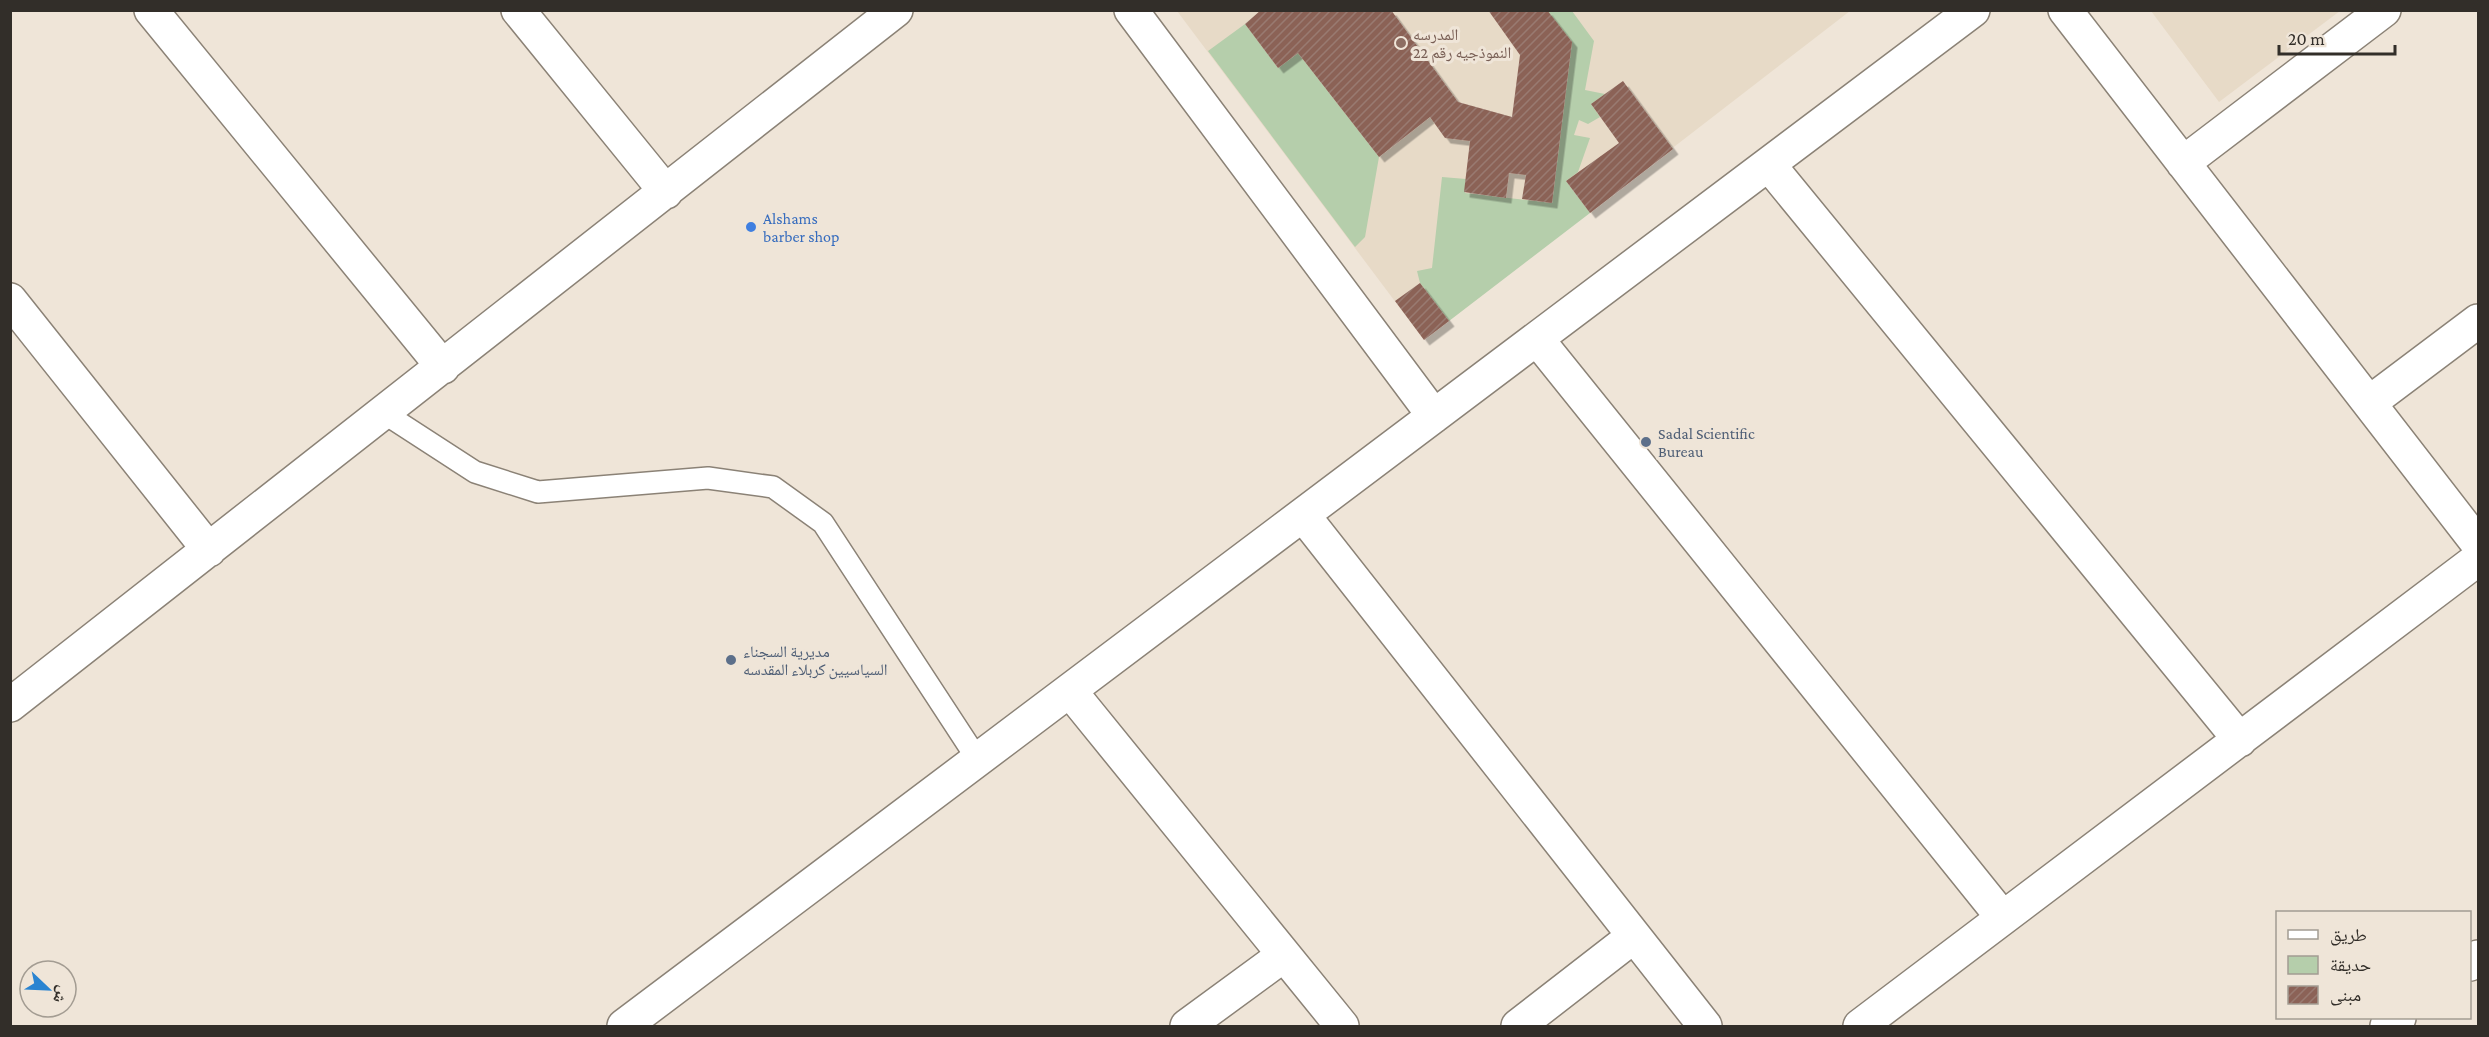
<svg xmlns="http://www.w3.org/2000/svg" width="2489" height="1037" font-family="'Crimson Pro','Noto Naskh Arabic',serif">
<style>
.built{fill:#e7dac7}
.green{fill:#b5ceab}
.building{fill:url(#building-hatch);filter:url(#shadow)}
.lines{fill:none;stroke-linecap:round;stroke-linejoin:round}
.lane-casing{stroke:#8b8276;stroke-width:24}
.street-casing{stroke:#8b8276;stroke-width:36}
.lane{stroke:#fff;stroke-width:21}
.street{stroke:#fff;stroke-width:33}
.education-dot{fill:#8d6e63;stroke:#efe5d8;stroke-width:2}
.shop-dot{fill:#3f7fe0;stroke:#efe5d8;stroke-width:2}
.service-dot{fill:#5c6f8a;stroke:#efe5d8;stroke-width:2}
.labels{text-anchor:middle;stroke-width:6;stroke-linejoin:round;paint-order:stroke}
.education-label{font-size:16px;fill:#785e54;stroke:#efe5d8;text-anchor:start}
.shop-label{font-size:16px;fill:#366cbe;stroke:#efe5d8;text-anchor:start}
.service-label{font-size:16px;fill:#4e5e75;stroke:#efe5d8;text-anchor:start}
</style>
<defs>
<pattern id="building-hatch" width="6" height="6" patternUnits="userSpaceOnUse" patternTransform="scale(1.5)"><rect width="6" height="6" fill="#8b6257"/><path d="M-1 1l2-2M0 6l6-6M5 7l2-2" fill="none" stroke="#997a71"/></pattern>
<filter id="shadow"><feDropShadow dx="5.5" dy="5.5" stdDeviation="0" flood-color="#0004"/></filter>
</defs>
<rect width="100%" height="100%" fill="#efe5d8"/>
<path class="built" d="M1177,11H1850L1424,340Z
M2151,11H2340L2219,102Z"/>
<path class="green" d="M1547,11H1572L1594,41L1585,90L1605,94L1591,104L1600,117L1588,124L1579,120L1574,135L1590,138L1578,172L1566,181L1590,213L1449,321L1420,283L1417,271L1432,268L1442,177L1466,179L1465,193L1552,203L1572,42Z
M1245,24L1278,68L1298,53L1379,157L1365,237L1355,247L1208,51Z"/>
<path class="building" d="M1261,10H1391L1458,102L1512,117L1520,55L1488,10H1547L1572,42L1552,203L1522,199L1526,175L1509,173L1506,198L1464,192L1470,141L1445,138L1430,117L1379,157L1298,53L1278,68L1245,24Z
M1623,81L1673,149L1590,213L1566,181L1619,143L1591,104Z
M1420,283L1449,321L1424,340L1395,301Z"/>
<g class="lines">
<defs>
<path id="lane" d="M384,413L475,472L538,492L708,478L773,487L823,523L978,760"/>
<path id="street" d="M151,10L443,367
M518,10L666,192
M1131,10L1434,416
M2065,10L2478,544
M2183,163L2384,10
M1769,165L2240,740
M10,300L209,550
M1537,339L2003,918
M2369,403L2478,321
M1303,515L1705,1026
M1070,691L1342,1026
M10,705L896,10
M2470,964L2478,957
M624,1026L1973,10
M1187,1026L1284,955
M1518,1026L1634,936
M1860,1026L2478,559
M2387,1026L2399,1018"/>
</defs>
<use href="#lane" class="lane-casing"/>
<use href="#street" class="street-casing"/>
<use href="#lane" class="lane"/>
<use href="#street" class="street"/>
</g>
<circle class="education-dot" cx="1401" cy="43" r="6"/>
<circle class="shop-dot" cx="751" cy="227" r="6"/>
<g class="service-dot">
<circle cx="1646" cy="442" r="6"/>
<circle cx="731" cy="660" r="6"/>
</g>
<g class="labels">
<g class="education-label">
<text x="1413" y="40">المدرسه<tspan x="1413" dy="18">النموذجيه رقم 22</tspan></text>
</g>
<g class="shop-label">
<text x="763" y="224">Alshams<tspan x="763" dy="18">barber shop</tspan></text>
</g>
<g class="service-label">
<text x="1658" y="439">Sadal Scientific<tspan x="1658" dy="18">Bureau</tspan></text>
<text x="743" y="657">مديرية السجناء<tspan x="743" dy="18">السياسيين كربلاء المقدسه</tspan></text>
</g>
</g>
<rect width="2489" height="1037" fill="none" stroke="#322e29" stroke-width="24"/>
<rect x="2276" y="911" width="195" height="108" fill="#efe5d8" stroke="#a39c92" stroke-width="1.5"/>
<rect x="2288" y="930" width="30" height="9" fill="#ffffff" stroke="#a39c92" stroke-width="1.5"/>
<text x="2330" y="941" font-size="18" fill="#322e29">طريق</text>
<rect x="2288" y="956" width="30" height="18" fill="#b5ceab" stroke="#a39c92" stroke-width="1.5"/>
<text x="2330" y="971" font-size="18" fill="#322e29">حديقة</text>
<rect x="2288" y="986" width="30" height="18" fill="url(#building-hatch)" stroke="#a39c92" stroke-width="1.5"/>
<text x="2330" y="1001" font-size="18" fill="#322e29">مبنى</text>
<g transform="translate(48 989) rotate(113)"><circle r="28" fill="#efe5d8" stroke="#a39c92" stroke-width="1.5"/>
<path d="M0-4.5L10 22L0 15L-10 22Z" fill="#2a84d1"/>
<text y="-9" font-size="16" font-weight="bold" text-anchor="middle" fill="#322e29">ش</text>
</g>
<path d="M2279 45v9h116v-9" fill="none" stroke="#322e29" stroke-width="3"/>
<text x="2288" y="45" font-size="18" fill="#322e29" stroke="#efe5d8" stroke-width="4.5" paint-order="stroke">20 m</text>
</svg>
